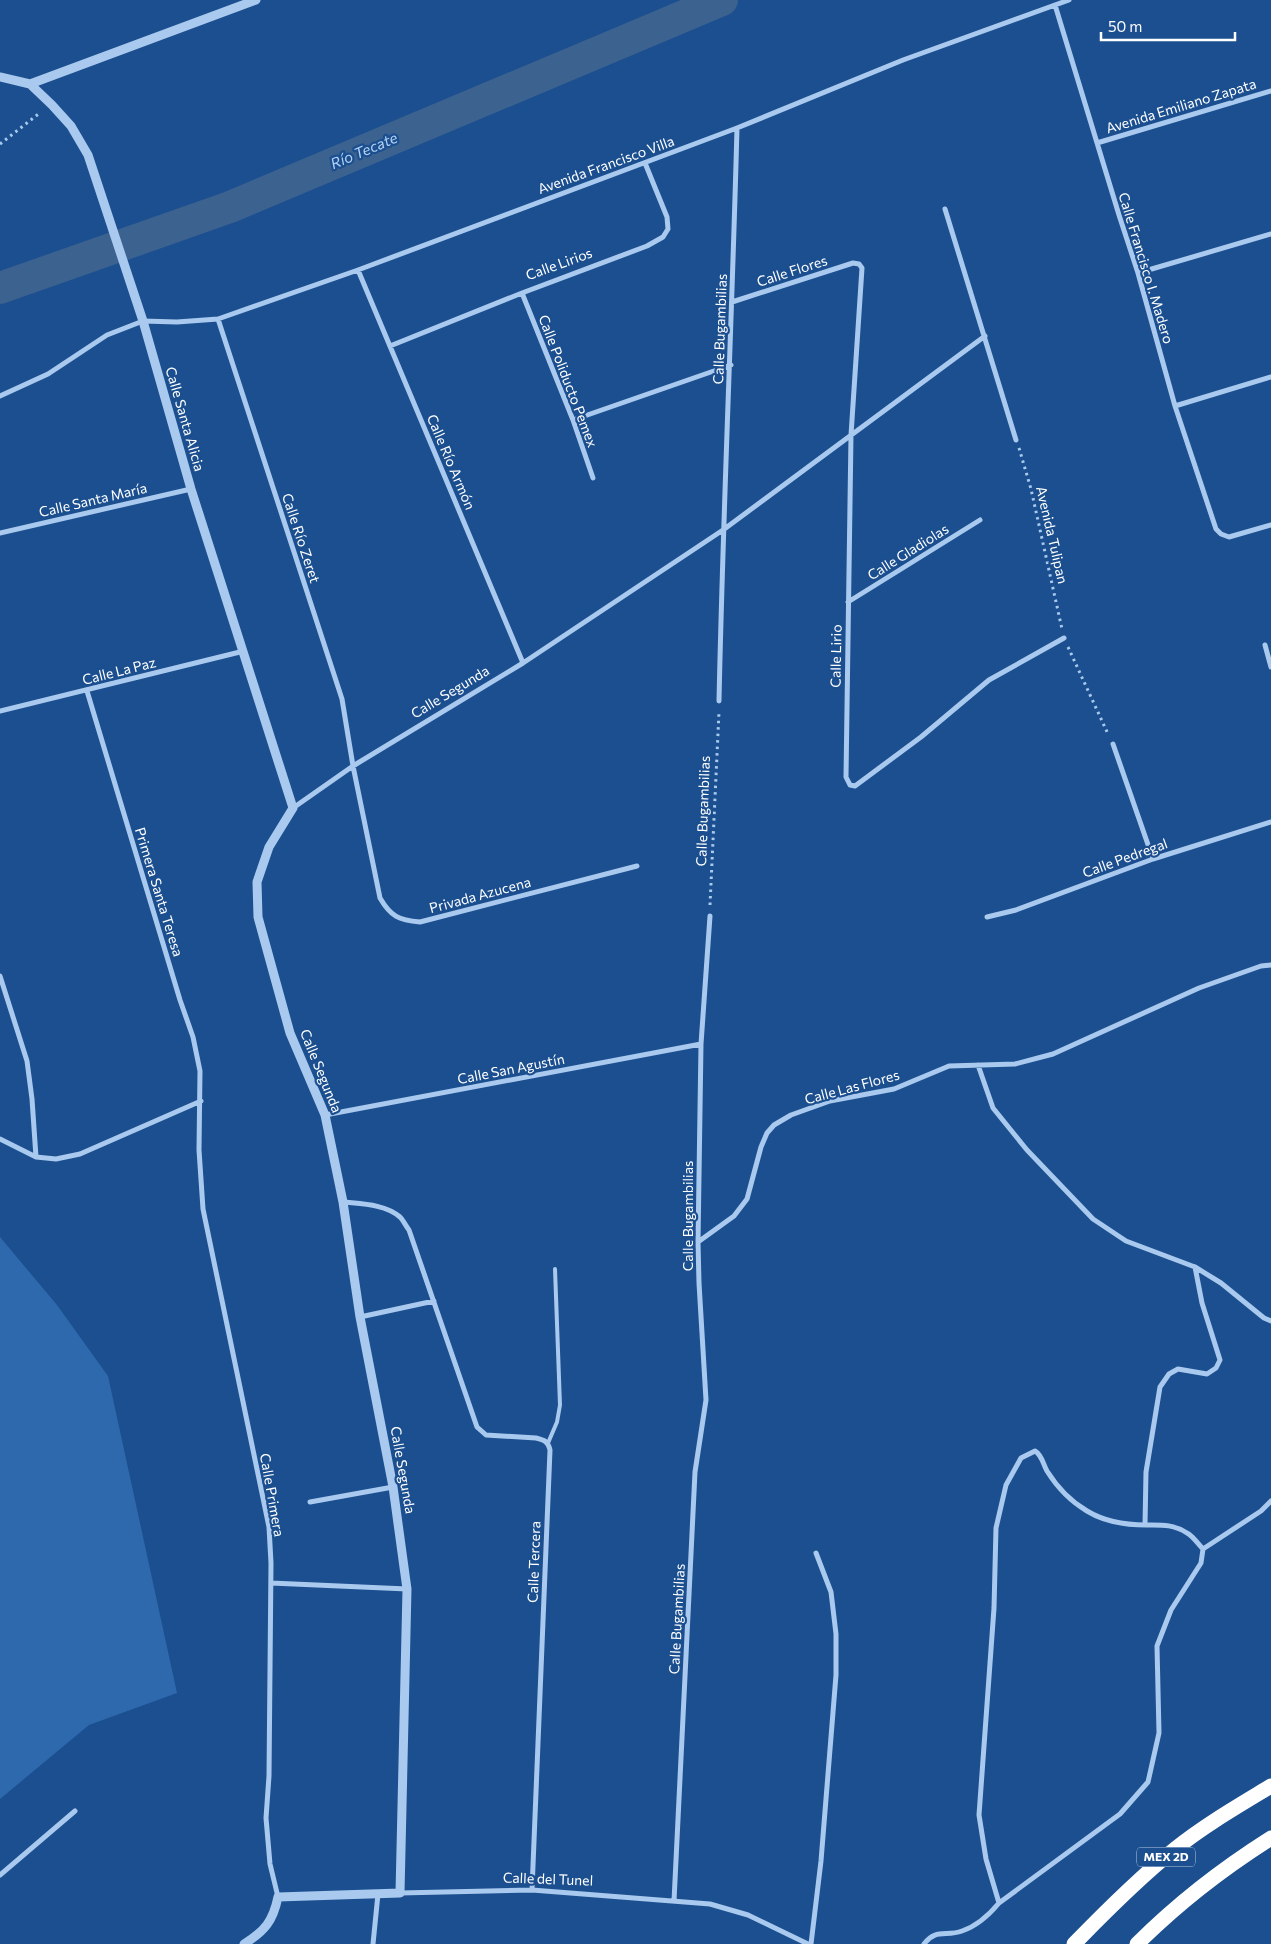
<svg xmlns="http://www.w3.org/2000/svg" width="1271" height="1944" font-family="Commissioner,sans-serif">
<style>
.green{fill:#2e69ad}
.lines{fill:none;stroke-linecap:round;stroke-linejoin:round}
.river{stroke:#3c6290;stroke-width:32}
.path{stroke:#a9c9ee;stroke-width:3;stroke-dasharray:2.5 4;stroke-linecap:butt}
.service{stroke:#a9c9ee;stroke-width:4}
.minor{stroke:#a9c9ee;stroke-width:5}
.tertiary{stroke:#a9c9ee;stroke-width:9}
.motorway{stroke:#fff;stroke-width:15}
.labels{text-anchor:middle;stroke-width:4.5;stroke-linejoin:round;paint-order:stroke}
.shield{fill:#1b4f8f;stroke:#bbcadd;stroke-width:1}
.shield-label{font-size:12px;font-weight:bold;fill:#fff}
.street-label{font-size:14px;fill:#fff;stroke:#1b4f8f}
.water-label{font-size:15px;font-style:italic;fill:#b5d3f5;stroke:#1b4f8f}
</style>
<rect width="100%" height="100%" fill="#1b4f8f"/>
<path class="green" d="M0,1237L57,1305L108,1376L177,1693L89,1725L0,1799Z"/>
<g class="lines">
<path class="river" d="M0,288L230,207L722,0"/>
<path class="path" d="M0,144L41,112
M1019,448L1031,489L1062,629
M1068,647L1108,734
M710,905L719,712"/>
<path class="service" d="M548,1443L557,1422L560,1405L555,1269"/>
<path class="minor" d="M1055,5L1119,215L1138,273L1175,406L1216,529L1221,534L1229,537L1271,525
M1097,143L1271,91
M945,209L1016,440
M358,270L523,663
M1138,273L1271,234
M522,293L573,420L593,478
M732,302L853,263L859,264L862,268L851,435L846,777L850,785L855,786L921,737L989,680L1064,638
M218,319L342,699L353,766L380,898C391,917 399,920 420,922L637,866
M390,346L522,293L647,246L663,237L668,229L667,217L645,163
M0,396L48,374L107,335L143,321L177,322L218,319L358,270L737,128L903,60L1069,0
M1175,406L1271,377
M573,420L731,365
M0,533L191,489
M848,602L980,520
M1265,645L1271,667
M87,691L180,1000L193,1037L200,1071L199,1150L203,1209L269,1527L271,1563L269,1776L266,1818L270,1864L278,1897
M719,701C723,510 732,319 737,128
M0,711L244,651
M1113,744L1153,859
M293,808L353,766L523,663L723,530L985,336
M987,917L1016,910L1153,859L1271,822
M0,976L27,1061L32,1099L36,1157
M978,1065L993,1108L1027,1150L1093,1219L1126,1241L1195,1267L1202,1303L1220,1360L1216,1368L1207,1374L1178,1369L1169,1374L1160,1387L1146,1472L1145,1525
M325,1115L701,1044
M0,1139L36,1157L56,1159L80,1154L201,1101
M343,1202C361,1204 385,1204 400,1217C403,1220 406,1226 409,1230L477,1427L486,1435L536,1438C544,1440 548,1441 550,1450L532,1890
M698,1242L734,1216L747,1199L761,1147L767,1133L774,1125L791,1115L830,1101L894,1089L949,1066L1015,1064L1053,1054L1199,988L1261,966L1271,965
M1195,1267L1221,1283L1264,1318L1271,1321
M360,1317L434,1301
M310,1502L393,1487
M1203,1549L1261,1511L1271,1501
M271,1583L407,1589
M0,1875L75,1811
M400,1893L532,1890L710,1904L748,1915L808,1944
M674,1901L695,1472L706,1400L699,1283L698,1242L701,1044L710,916
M373,1944L378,1894
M811,1944L821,1861L836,1675V1634L831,1592L816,1553
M924,1944C936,1928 946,1937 962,1931C977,1926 989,1915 999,1903L1120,1814L1148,1782L1159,1733L1157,1646L1171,1610L1201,1563L1203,1549C1198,1544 1193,1536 1187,1533C1173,1524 1161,1525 1146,1525C1125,1525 1105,1522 1087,1511C1070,1501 1057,1487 1047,1471C1043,1464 1042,1455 1035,1451L1021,1458L1006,1485L996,1528L994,1608L979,1815L986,1859L999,1903"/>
<path class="tertiary" d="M0,77L30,84L52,105L71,126L88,155L143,321L191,489L293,808L269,847L257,882L258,917L290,1033L325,1115L343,1202L360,1317L393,1487L407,1589L400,1893L278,1897C273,1921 265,1931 244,1944
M30,84L256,0"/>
<path class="motorway" d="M1074,1944C1106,1911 1139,1878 1175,1849C1205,1825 1238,1806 1271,1786
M1137,1944C1178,1903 1222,1869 1271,1838"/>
</g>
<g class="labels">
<rect class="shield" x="1137" y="1847.5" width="58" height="19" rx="4"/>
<g class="shield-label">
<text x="1166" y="1861">MEX 2D</text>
</g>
<g class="street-label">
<text transform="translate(1181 106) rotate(-17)" y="5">Avenida Emiliano Zapata</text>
<text transform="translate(606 165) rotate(-20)" y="5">Avenida Francisco Villa</text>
<text transform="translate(559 264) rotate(-20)" y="5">Calle Lirios</text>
<text transform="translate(1146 268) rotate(73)" y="5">Calle Francisco I. Madero</text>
<text transform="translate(792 271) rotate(-18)" y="5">Calle Flores</text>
<text transform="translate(720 329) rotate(-88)" y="5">Calle Bugambilias</text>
<text transform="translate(568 381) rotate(69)" y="5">Calle Poliducto Pemex</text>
<text transform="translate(185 419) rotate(74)" y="5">Calle Santa Alicia</text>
<text transform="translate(451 462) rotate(67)" y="5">Calle Río Armón</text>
<text transform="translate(93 500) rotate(-13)" y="5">Calle Santa María</text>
<text transform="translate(1052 535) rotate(77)" y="5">Avenida Tulipan</text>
<text transform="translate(301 538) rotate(72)" y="5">Calle Río Zeret</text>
<text transform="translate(908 552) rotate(-32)" y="5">Calle Gladiolas</text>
<text transform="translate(836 656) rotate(-89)" y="5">Calle Lirio</text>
<text transform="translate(119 671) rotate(-14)" y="5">Calle La Paz</text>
<text transform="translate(450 692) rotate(-31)" y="5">Calle Segunda</text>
<text transform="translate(703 811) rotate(-88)" y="5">Calle Bugambilias</text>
<text transform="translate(1125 858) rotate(-20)" y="5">Calle Pedregal</text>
<text transform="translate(159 892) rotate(73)" y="5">Primera Santa Teresa</text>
<text transform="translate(480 895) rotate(-15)" y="5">Privada Azucena</text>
<text transform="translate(511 1069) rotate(-11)" y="5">Calle San Agustín</text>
<text transform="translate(321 1071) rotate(68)" y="5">Calle Segunda</text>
<text transform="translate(852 1087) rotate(-15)" y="5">Calle Las Flores</text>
<text transform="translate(688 1216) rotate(-90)" y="5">Calle Bugambilias</text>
<text transform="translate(403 1470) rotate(80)" y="5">Calle Segunda</text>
<text transform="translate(272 1495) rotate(80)" y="5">Calle Primera</text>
<text transform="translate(534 1562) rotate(-88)" y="5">Calle Tercera</text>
<text transform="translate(677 1619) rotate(-87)" y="5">Calle Bugambilias</text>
<text transform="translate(548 1879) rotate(2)" y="5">Calle del Tunel</text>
</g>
<g class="water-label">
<text transform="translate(364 151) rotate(-23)" y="5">Río Tecate</text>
</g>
</g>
<path d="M1101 32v8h134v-8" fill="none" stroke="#ffffff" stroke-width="2.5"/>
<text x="1108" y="32" font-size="15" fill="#ffffff" stroke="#1b4f8f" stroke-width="4" paint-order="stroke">50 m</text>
</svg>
